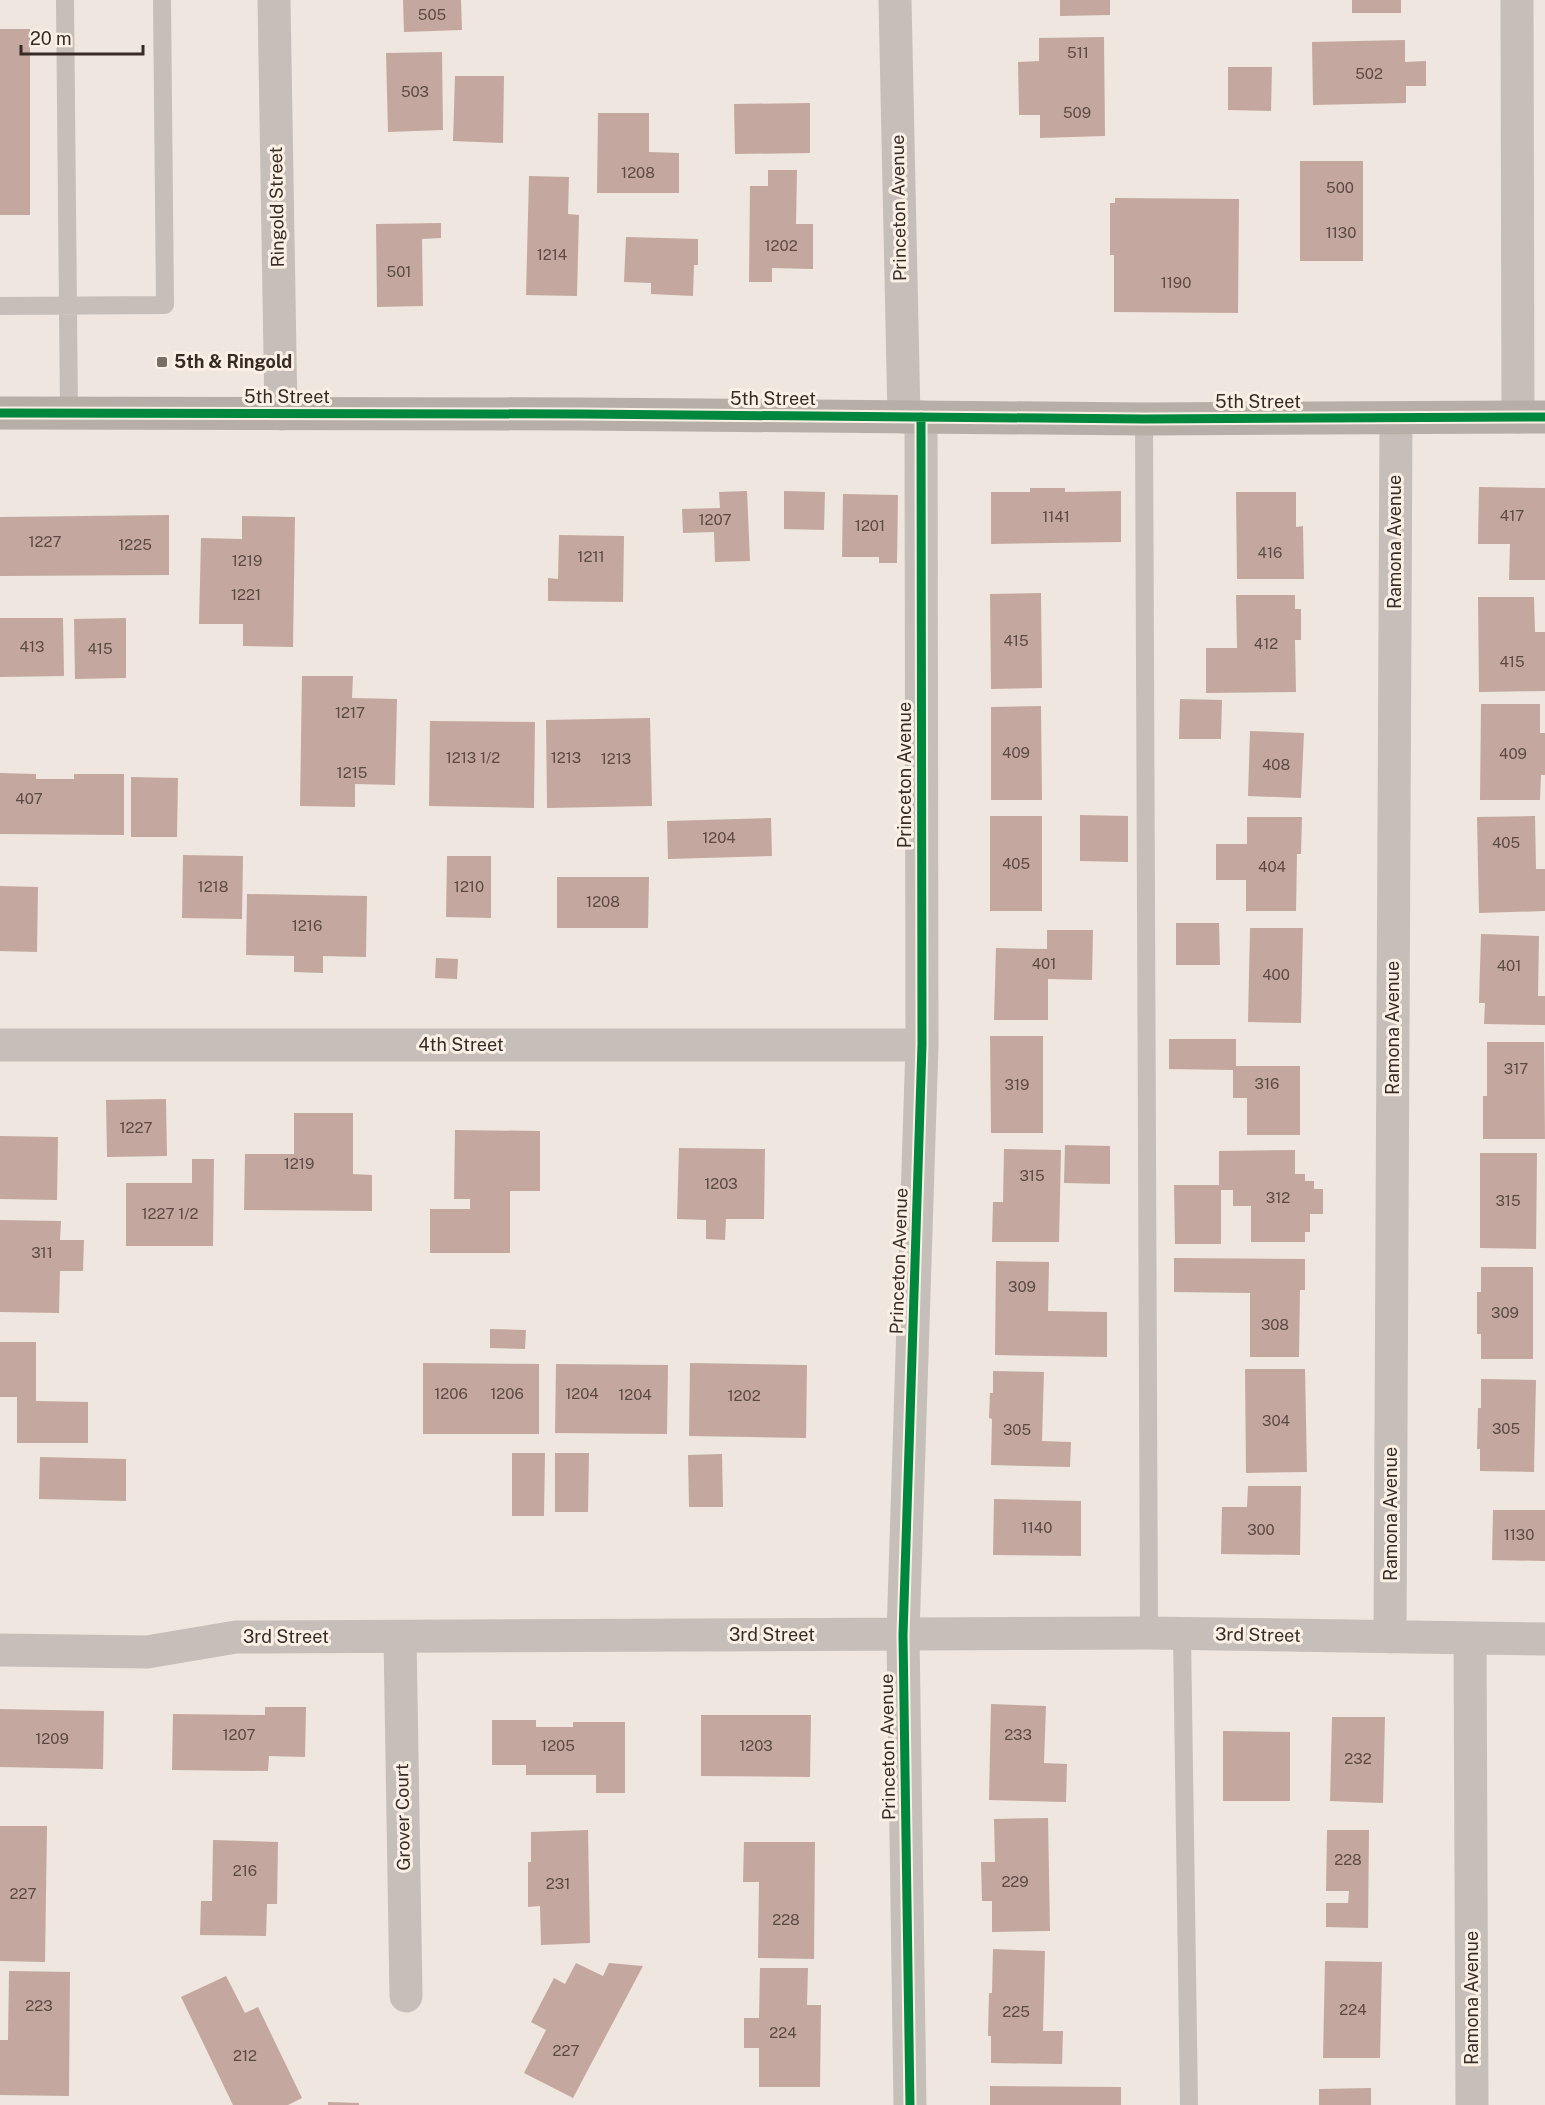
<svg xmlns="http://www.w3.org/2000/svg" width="1545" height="2105" font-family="'Public Sans',sans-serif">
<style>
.building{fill:#c4a89f}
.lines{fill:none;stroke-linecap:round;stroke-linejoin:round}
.lane{stroke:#c6beb8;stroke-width:18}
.street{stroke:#c6beb8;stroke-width:33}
.secondary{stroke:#b7aea8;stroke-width:33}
.cycleway-casing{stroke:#fbf0e5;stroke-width:13}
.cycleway{stroke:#00873e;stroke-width:9}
.poi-dot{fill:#786c67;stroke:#fbf0e5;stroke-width:2}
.labels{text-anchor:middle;stroke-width:6;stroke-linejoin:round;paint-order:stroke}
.number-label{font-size:15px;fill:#5b4a44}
.street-label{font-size:18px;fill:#382b26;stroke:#fbf0e5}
.poi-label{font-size:18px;font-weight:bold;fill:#382b26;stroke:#fbf0e5;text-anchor:start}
</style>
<rect width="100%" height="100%" fill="#eee6df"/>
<path class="building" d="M403,0H461L462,30L404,32Z
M1060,0H1110V15L1060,16Z
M1352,0H1401V13H1352Z
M0,29H30V215H0Z
M1104,37L1105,136L1040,138V115H1019L1018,62L1039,61V38Z
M1405,40V62L1426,61V86H1406V103L1313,105L1312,42Z
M442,52L443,130L388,132L386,53Z
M1228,67H1272L1271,111L1228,110Z
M455,76H504L503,143L453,141Z
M810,103V153L735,154L734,104Z
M598,113H649V152L679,153V193H597Z
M1300,161H1363V261H1300Z
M768,170H797L796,224H813V269L772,268V282H749L750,186H768Z
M529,176L569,177L568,214L579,215L577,296L526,295Z
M1115,198L1239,199L1238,313L1114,312V255H1110V203H1115Z
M441,223V238L422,239L423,306L377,307L376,224Z
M626,237L698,239V265H694L693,296L651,294V283L624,282Z
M1479,487L1545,488V580H1509L1510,544H1478Z
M1030,488H1065V492L1121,491V542L991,544V492H1030Z
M747,491L750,561L715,562L714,532L683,533L682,509L720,508L719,492Z
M784,491L825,492L824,530L784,529Z
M1236,492H1296V527L1303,526L1304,579H1237Z
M843,494L898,495L897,563H879V557H842Z
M169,515V575L0,576V517Z
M242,516L295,517L293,647L243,646V624H199L201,538L242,539Z
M559,535L624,536L623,602L548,601V578L558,579Z
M1041,593L1042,688L991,689L990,594Z
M1236,595H1295V609H1301V640H1295L1296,692L1206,693V648H1237Z
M1478,597H1534L1535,632H1545V691L1479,692Z
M0,618H63L64,676L0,677Z
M126,618V678L75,679L74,619Z
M302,676H353L352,698L397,699L395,785L355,784V807L300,806Z
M1180,699L1222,700L1221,739H1179Z
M1481,704H1540V733H1545V775H1541L1540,800H1480Z
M1041,706L1042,800H991V707Z
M650,718L652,806L547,808L546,720Z
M430,721L535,722L534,808L429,806Z
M1250,731L1304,733L1301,798L1248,796Z
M0,773L36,774V779H74V774H124V835L0,834Z
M131,777L178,778L177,837H131Z
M1080,815L1128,816V862L1080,861Z
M990,816H1042V911H990Z
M1535,816L1536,869H1545V911L1479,913L1477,817Z
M1247,817H1302L1301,854H1297L1296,911H1246V880H1216V844H1247Z
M771,818L772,856L668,859L667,821Z
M183,855L243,856L242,919L182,918Z
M447,856H491V918L446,917Z
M557,877H649L648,928H557Z
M0,886L38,887L37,952L0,951Z
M247,894L367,896L366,957L323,956V973L294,972V956L246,955Z
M1176,923H1219L1220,965H1176Z
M1250,928H1303L1301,1023L1248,1022Z
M1047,930H1093L1092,980L1048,979V1020H994L996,948L1047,949Z
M1481,934L1539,936L1538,996H1545V1025L1484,1024L1485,1003H1479Z
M436,958L458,959L457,979L435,978Z
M990,1036H1043V1133H991Z
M1169,1039H1236V1066H1300V1135H1247V1098H1233V1070L1169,1069Z
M1487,1042H1544L1545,1139H1483V1096H1487Z
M166,1099L167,1156L107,1157L106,1100Z
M294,1113H353V1174L372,1175V1211L244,1210L245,1154H294Z
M455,1130L540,1131V1191H510V1253H430V1209H470V1199H454Z
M0,1136L58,1137L57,1200L0,1199Z
M1065,1145L1110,1146V1184L1064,1183Z
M679,1148L765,1149L764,1219H726L725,1240L706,1239V1220L677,1219Z
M1004,1149L1061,1150L1059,1242H992L993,1202H1003Z
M1295,1150V1174H1305V1181H1314V1189H1323V1214H1310V1232H1305V1242H1251V1206H1233V1190H1221V1244H1175L1174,1185H1219V1151Z
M1480,1153H1537L1536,1249L1480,1248Z
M192,1159H214L213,1246H126V1183H192Z
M0,1220L61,1221L60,1240H84L83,1271H60L59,1313L0,1312Z
M1174,1258L1305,1259V1290H1300L1299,1357H1250V1293L1174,1292Z
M996,1261L1049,1262L1048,1311L1107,1312V1357L995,1355Z
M1481,1267H1533V1359H1481V1334H1477V1292H1481Z
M490,1329L526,1330L525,1349L490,1348Z
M0,1342H36V1401L88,1402V1443H17V1397H0Z
M423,1363L539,1364V1434H423Z
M690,1363L807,1365L806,1438L689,1436Z
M556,1364L668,1365L667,1434L555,1433Z
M1245,1369H1305L1307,1472L1246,1473Z
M993,1371L1044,1372L1042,1441L1071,1442L1070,1467L991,1465L992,1419L989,1418L990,1393H993Z
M1481,1379L1536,1380L1534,1472L1480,1471V1449H1477L1478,1408H1481Z
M512,1453H545L544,1516H512Z
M555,1453H589L588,1512H555Z
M722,1454L723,1507H689L688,1455Z
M40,1457L126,1459V1501L39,1499Z
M1248,1486H1301L1300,1555L1221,1554L1222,1507H1247Z
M994,1499L1081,1501V1556L993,1555Z
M1493,1510H1545V1561L1492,1560Z
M991,1704L1046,1706L1044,1763L1067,1764L1066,1802L989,1800Z
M265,1707H306L305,1757L269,1756L268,1771L172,1770L173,1714L265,1715Z
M0,1709L104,1711L103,1769L0,1767Z
M701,1715H811L810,1777L701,1776Z
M1332,1717H1385L1383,1803L1330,1801Z
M492,1720H536V1727H573V1722H625V1793H596V1775H526V1765H492Z
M1223,1731L1290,1732V1801H1223Z
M1048,1818L1050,1931L992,1932V1901H982L981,1862H995L994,1819Z
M0,1826H47L45,1962L0,1961Z
M588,1830L590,1943L541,1945L540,1906L528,1907V1862H531V1832Z
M1327,1830H1369L1368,1928L1326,1927V1903H1348L1349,1891H1326Z
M213,1840L278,1842L277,1904H267L266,1936L200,1935L201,1901H212Z
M744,1842H815L814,1959L758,1958L759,1882H743Z
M993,1949L1045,1951L1043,2031H1063L1062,2064L991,2063V2036H988L989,1993H992Z
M1325,1961L1382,1962L1380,2058H1323Z
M576,1963L603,1976L609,1963L643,1966L573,2098L524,2073L546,2030L531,2022L554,1978L565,1984Z
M760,1968H808L807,2005H821L820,2087H759V2048H744V2018H759Z
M9,1971L70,1972L69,2096L0,2095V2040H8Z
M226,1976L245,2013L258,2007L302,2098L288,2105H233L181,1997Z
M990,2086L1121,2087V2105H990Z
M1371,2088V2105H1319V2089Z
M328,2102L359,2103V2105H328Z"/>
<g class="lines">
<path class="lane" d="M65,0L69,413
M0,306L165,305L162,0
M1144,419L1149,1633
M1182,1634L1189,2105"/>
<path class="street" d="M274,0L281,414
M895,0L904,417
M1517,0L1518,417
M0,1045H922
M400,1637L406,1996
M1390,1637L1396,418
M1470,1638L1472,2105
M0,1650L147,1652L236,1637L1149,1633L1545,1639
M910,2105L903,1635L922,1045L921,417"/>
<path class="secondary" d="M0,413L581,414L1144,419L1545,417"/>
<defs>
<path id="cycleway" d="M0,413L581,414L1144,419L1545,417
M910,2105L903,1635L922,1045L921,417"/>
</defs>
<use href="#cycleway" class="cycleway-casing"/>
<use href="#cycleway" class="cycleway"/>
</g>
<rect class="poi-dot" x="156" y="356" width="12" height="12" rx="3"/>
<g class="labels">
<g class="number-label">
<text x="432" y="20">505</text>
<text x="1078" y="58">511</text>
<text x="1369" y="79">502</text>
<text x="415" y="97">503</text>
<text x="1077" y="118">509</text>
<text x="638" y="178">1208</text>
<text x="1340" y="193">500</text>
<text x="1341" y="238">1130</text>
<text x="781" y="251">1202</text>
<text x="552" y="260">1214</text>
<text x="399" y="277">501</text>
<text x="1176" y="288">1190</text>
<text x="1512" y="521">417</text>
<text x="1056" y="522">1141</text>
<text x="715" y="525">1207</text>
<text x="870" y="531">1201</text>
<text x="45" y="547">1227</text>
<text x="135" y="550">1225</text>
<text x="1270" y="558">416</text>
<text x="591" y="562">1211</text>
<text x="247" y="566">1219</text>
<text x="246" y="600">1221</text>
<text x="1016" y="646">415</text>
<text x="1266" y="649">412</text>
<text x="32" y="652">413</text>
<text x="100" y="654">415</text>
<text x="1512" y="667">415</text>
<text x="350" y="718">1217</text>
<text x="1016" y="758">409</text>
<text x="1513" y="759">409</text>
<text x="473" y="763">1213 1/2</text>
<text x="566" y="763">1213</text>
<text x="616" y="764">1213</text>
<text x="1276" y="770">408</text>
<text x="352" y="778">1215</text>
<text x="29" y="804">407</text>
<text x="719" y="843">1204</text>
<text x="1506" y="848">405</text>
<text x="1016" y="869">405</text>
<text x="1272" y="872">404</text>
<text x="213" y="892">1218</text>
<text x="469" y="892">1210</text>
<text x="603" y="907">1208</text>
<text x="307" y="931">1216</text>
<text x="1044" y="969">401</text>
<text x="1509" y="971">401</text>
<text x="1276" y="980">400</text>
<text x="1516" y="1074">317</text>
<text x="1267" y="1089">316</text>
<text x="1017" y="1090">319</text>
<text x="136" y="1133">1227</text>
<text x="299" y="1169">1219</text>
<text x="1032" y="1181">315</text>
<text x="721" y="1189">1203</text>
<text x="1278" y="1203">312</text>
<text x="1508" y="1206">315</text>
<text x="170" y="1219">1227 1/2</text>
<text x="42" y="1258">311</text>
<text x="1022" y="1292">309</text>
<text x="1505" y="1318">309</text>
<text x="1275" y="1330">308</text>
<text x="451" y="1399">1206</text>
<text x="507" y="1399">1206</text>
<text x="582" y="1399">1204</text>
<text x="635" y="1400">1204</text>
<text x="744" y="1401">1202</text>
<text x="1276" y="1426">304</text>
<text x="1506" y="1434">305</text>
<text x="1017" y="1435">305</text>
<text x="1037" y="1533">1140</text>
<text x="1261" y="1535">300</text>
<text x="1519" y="1540">1130</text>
<text x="239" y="1740">1207</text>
<text x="1018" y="1740">233</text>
<text x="52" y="1744">1209</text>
<text x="558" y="1751">1205</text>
<text x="756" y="1751">1203</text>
<text x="1358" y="1764">232</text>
<text x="1348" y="1865">228</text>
<text x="245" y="1876">216</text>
<text x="1015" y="1887">229</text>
<text x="558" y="1889">231</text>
<text x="23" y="1899">227</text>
<text x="786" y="1925">228</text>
<text x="39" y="2011">223</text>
<text x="1353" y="2015">224</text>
<text x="1016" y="2017">225</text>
<text x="783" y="2038">224</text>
<text x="566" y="2056">227</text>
<text x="245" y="2061">212</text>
</g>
<g class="street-label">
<text transform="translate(277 207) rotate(-91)" y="6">Ringold Street</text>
<text transform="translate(899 208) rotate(-91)" y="6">Princeton Avenue</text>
<text x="287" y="403">5th Street</text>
<text x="773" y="405">5th Street</text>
<text x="1258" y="408">5th Street</text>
<text transform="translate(1395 542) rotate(-90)" y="6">Ramona Avenue</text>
<text transform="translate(905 775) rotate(-90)" y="6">Princeton Avenue</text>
<text transform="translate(1393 1028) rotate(-90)" y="6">Ramona Avenue</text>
<text x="461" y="1051">4th Street</text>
<text transform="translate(899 1261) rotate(-88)" y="6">Princeton Avenue</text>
<text transform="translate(1391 1514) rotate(-90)" y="6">Ramona Avenue</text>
<text x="772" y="1641">3rd Street</text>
<text transform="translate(1258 1635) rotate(1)" y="6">3rd Street</text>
<text x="286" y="1643">3rd Street</text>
<text transform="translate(888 1747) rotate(-91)" y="6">Princeton Avenue</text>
<text transform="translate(403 1817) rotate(-91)" y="6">Grover Court</text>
<text transform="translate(1472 1998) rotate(-90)" y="6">Ramona Avenue</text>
</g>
<g class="poi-label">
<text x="174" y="368">5th &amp; Ringold</text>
</g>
</g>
<path d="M21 45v9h122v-9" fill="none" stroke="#382b26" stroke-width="3"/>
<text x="30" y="45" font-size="18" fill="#382b26" stroke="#fbf0e5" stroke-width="4.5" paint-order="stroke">20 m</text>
</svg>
